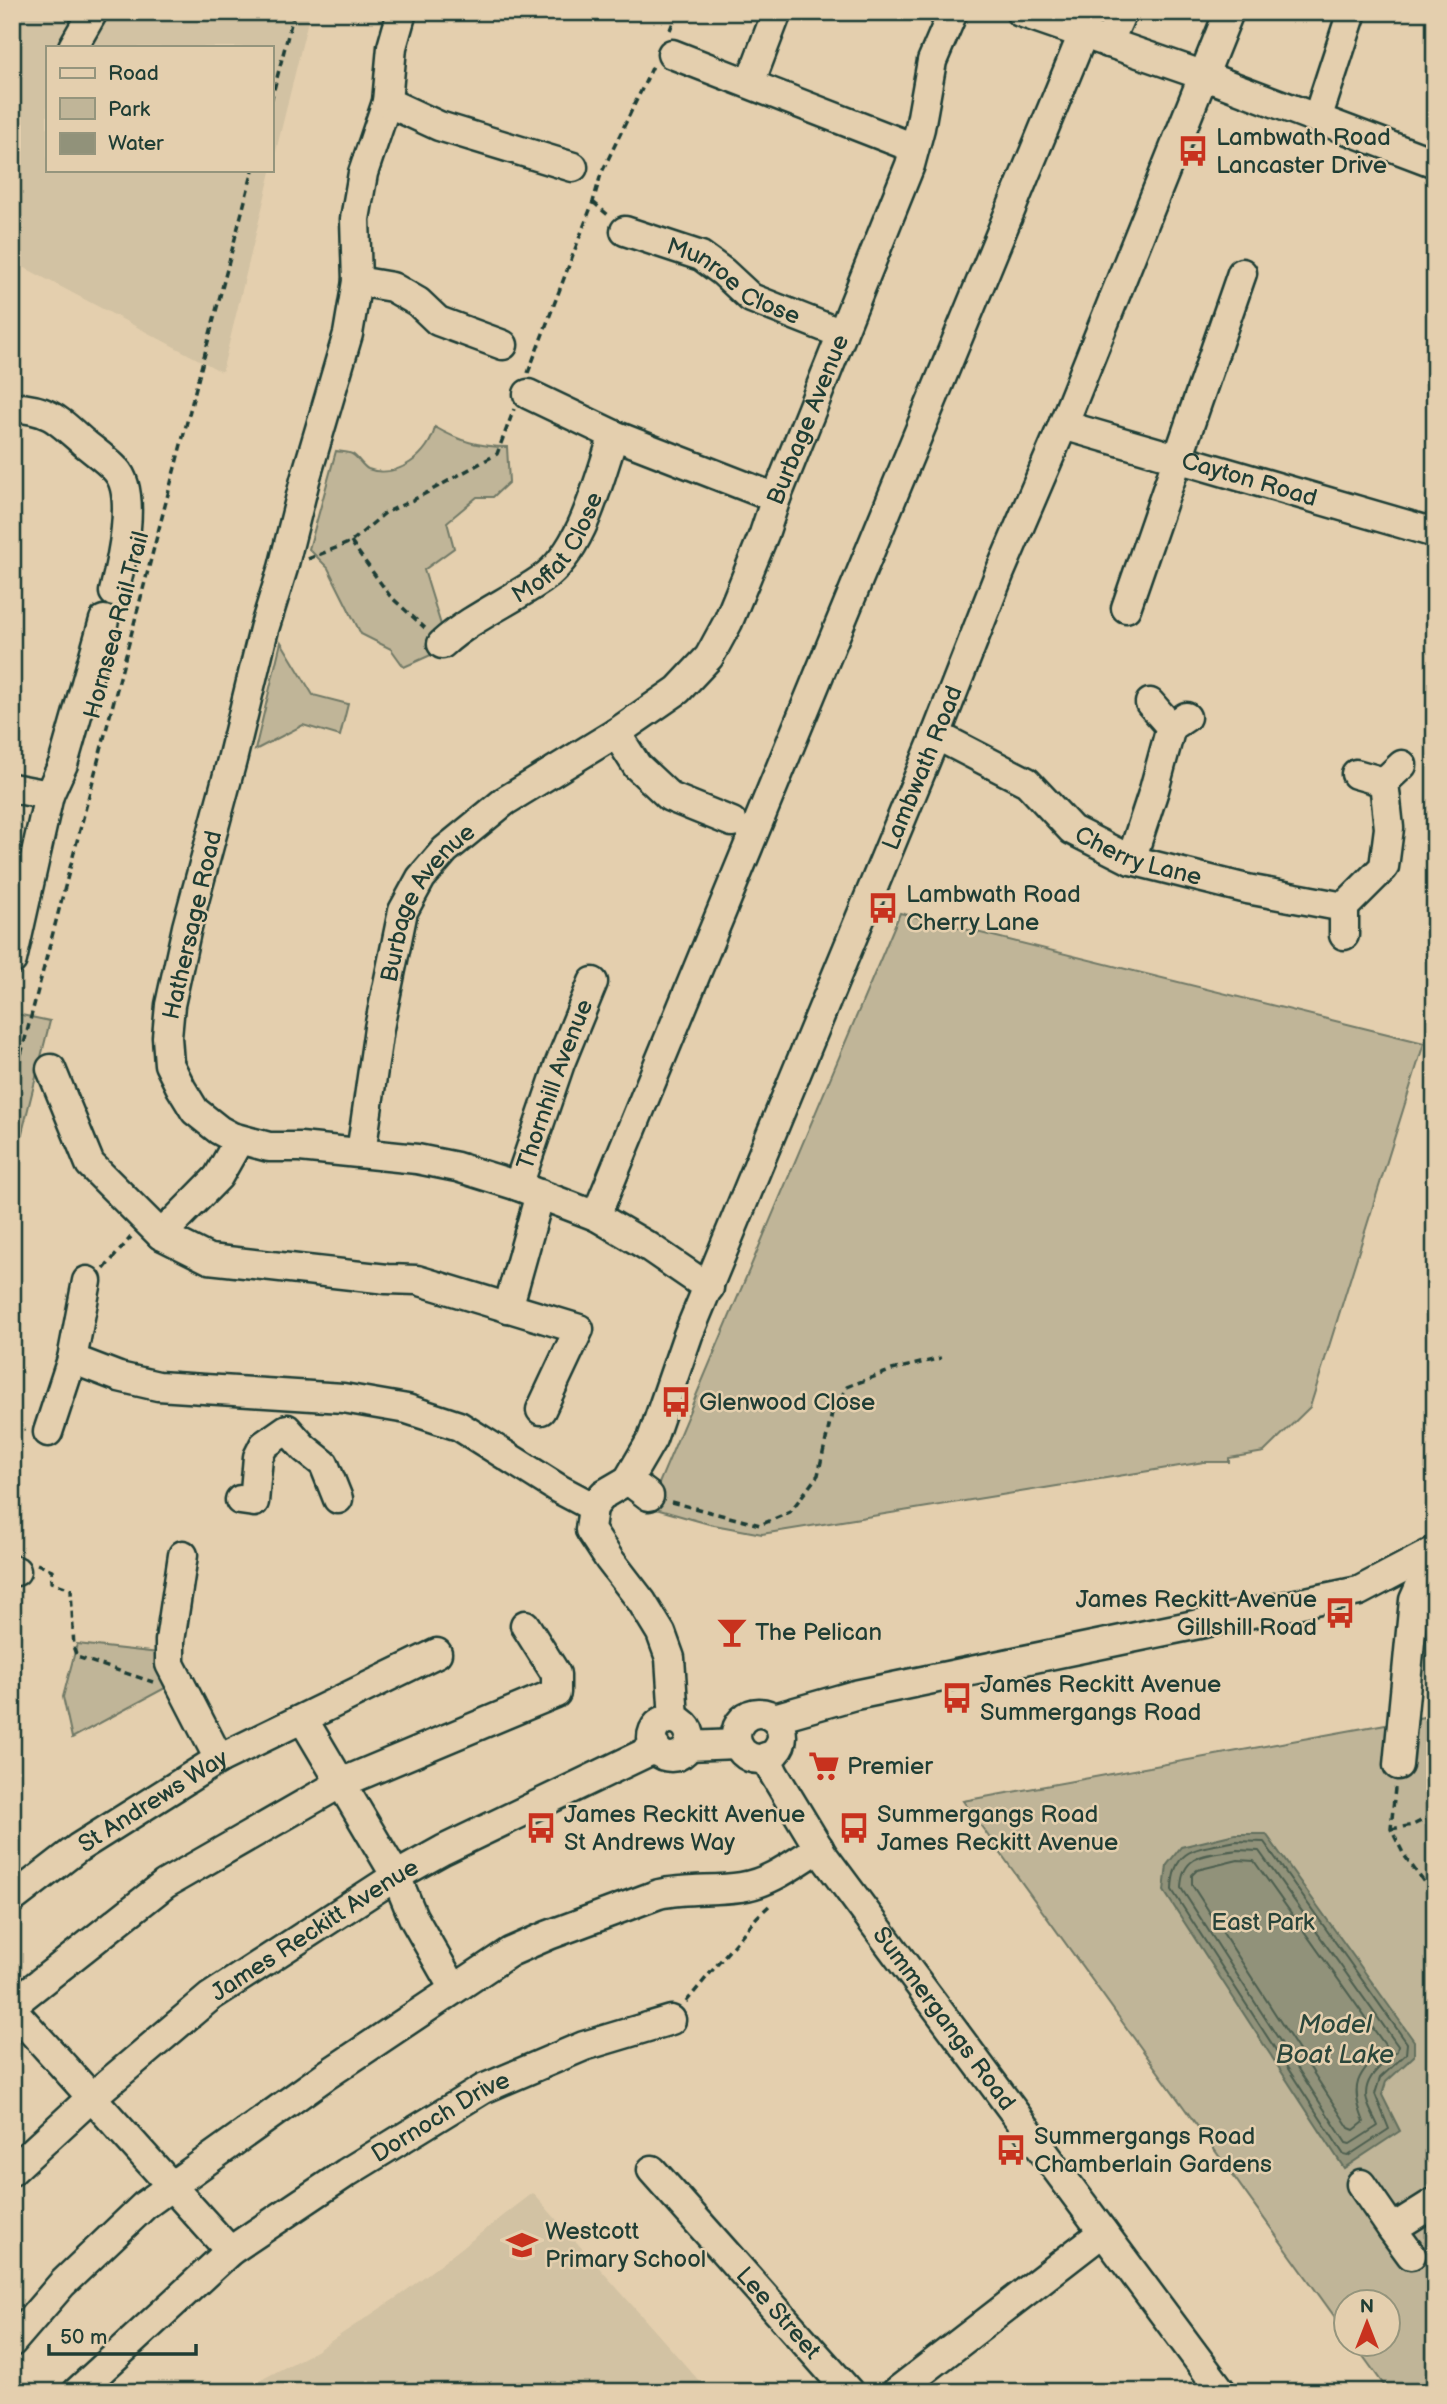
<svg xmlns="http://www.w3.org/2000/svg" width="1447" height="2404" font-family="'Balsamiq Sans',sans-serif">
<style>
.built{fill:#d2c2a3;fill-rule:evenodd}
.green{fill:#c0b598;stroke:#707966;stroke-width:2}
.water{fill:#91927a;stroke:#63705e;stroke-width:2}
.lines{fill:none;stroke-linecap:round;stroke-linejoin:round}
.shore{stroke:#4d5f50;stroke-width:2}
.minor-casing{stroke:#1f3d34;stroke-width:33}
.path{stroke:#1f3d34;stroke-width:3.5;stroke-dasharray:7 5;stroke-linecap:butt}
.minor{stroke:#e4cfae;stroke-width:28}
.labels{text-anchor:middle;stroke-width:5;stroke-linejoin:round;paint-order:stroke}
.poi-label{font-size:24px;fill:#1f3d34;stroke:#e4cfae;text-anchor:start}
.street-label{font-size:24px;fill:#1f3d34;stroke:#e4cfae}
.park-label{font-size:24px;fill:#274339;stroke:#e4cfae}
.water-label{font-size:26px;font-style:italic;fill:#2a463b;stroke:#e4cfae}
</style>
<rect width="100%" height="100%" fill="#e4cfae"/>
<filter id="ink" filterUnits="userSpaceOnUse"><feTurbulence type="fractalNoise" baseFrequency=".0143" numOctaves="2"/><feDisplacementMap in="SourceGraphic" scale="14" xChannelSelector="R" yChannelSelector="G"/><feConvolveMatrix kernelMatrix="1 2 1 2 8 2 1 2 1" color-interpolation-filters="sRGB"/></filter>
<g filter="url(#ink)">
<path class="built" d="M12,12H310L222,372L12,261ZM47,47H271V170H47Z
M533,2193L709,2392H238L316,2351L399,2296Z"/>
<path class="green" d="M435,427C459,441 479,447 507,447L509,482L493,497H477L447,522L454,548L424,570L441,625L442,650L404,667L391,649L361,634L328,568L309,549L336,451C341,452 348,452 352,454C358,457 362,466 368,469C397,480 430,454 435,427Z
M281,642L313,695L348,704L340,736L303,725L255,750Z
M900,913L1424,1043L1310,1407L1264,1452L1229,1458V1462H1204L762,1534L709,1524L649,1507Z
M12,1013L50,1021L12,1173Z
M77,1644L159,1653L167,1687L72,1738L63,1697Z
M1435,1715V2392H1389L1355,2345L1388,2344V2302H1346L1345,2331L963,1801Z"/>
<path class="water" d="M1235,1834H1266L1414,2041V2056L1386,2082L1382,2095L1400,2131L1344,2168L1164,1891L1167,1865L1181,1847Z"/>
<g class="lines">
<path class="shore" d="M1236,1841L1264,1842L1407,2043L1406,2054L1380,2078L1375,2094L1389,2129L1348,2156L1344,2155L1172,1890C1173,1845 1200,1849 1236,1841Z
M1237,1850L1259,1851L1398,2046L1397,2051C1384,2064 1361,2078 1367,2101C1369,2110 1375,2118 1378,2126L1350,2144L1346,2143L1181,1888C1182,1852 1209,1855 1237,1850Z
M1238,1860L1254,1861L1385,2045L1384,2049C1357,2075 1349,2084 1364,2122L1354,2130L1349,2128L1192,1885V1875L1197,1870Z"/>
<defs>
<g id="minor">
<path d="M402,12L392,47L387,102L363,173L355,219L357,281L348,334L305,480L283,568L264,629L232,760L187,927L170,1005L167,1037L169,1064L181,1088L195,1111L219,1130L232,1137L269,1147H300L417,1159L457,1167L518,1186L596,1216L649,1247L709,1288"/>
<path d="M1020,12L1202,75L1435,163"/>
<path d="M1108,43L1122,12"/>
<path d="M73,47L93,12"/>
<path d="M672,54L914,148"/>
<path d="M750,83L777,12"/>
<path d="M387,102L439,126L573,167"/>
<path d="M1317,119L1352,12"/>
<path id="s1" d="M625,231L701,256L723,272L751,298L842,334"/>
<path d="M357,281L392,287L418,302L438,321L503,345"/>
<path d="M528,394L614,435L776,498"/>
<path d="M12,407C50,410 56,418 83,442C94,451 107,460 116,470C138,493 121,564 114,592"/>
<path id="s2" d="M1063,425L1435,533"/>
<path d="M1126,608L1242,273"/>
<path id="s3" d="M442,644C472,617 509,602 542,579C583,550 598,481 614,435"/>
<path d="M1150,703L1171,727L1186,717"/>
<path d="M616,733L637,766L670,797L732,822"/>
<path id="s4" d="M936,735L1027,782L1072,830L1131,860L1247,889L1344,907V935"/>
<path d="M1356,774L1384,782L1402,765"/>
<path d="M12,788L49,795"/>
<path d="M1131,860L1154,790L1171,727"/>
<path d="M1344,907L1384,867L1389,828L1384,782"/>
<path d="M12,960L49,795L63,764L104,620"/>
<path d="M51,1069L90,1164L161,1235L218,1177L239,1140"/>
<path id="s5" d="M361,1153L379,1028L403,911L421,878L445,850L505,801L616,733L678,690L709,657L728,622L764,534L776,498L910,165L920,128L932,61L953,12"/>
<path id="s6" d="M518,1186L560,1063L593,982"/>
<path d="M596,1216L1083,34"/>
<path d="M161,1235L209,1259L387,1279L417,1280L579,1329L541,1410"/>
<path d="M508,1308L540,1194"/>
<path d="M72,1359L119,1377L158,1386L343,1398L407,1409L459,1426L559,1489L593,1507"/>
<path d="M48,1432L72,1359L87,1281"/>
<path d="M628,1480L649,1496"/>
<path d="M240,1500L254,1502L258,1457L264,1445L287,1429L304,1448L324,1464L338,1499"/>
<path id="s7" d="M593,1507L604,1494L628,1480L652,1439L688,1335L936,735L1000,572L1063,425L1229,12"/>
<path d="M593,1507L590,1530L609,1559L642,1602L661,1633L670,1658L674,1719"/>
<path d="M183,1555L170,1641V1664L219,1759"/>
<path d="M12,1571H16"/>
<circle cx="759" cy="1736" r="23"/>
<path d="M774,1718L855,1695L1359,1591L1435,1551"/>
<path d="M303,1719L396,1876L413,1917L454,1989"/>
<circle cx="671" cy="1738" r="19"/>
<path d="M688,1746L737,1744"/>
<path id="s8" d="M766,1757L774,1774L823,1855L1222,2392"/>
<path d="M1398,1765L1414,1600L1435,1553"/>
<path id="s9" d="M12,1899L78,1848L219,1759L437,1653"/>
<path d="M12,2005L165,1884L341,1783L556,1693V1674L525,1625"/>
<path d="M12,2009L230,2251"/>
<path id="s10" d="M652,2170L849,2392"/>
<path id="s11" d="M12,2171L93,2096L210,1997L396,1876L443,1850L656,1748"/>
<path d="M1361,2184L1392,2229L1435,2202"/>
<path d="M1392,2229L1411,2255"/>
<path d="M12,2342L62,2284L145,2205L325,2076L510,1952L549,1935L659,1894C686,1888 714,1891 741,1887C770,1883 795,1863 819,1848"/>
<path id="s12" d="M77,2392L230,2251L346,2173L483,2089L584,2046L671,2020"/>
<path d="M896,2392L1103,2232"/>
</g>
</defs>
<use href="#minor" class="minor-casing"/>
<path class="path" d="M670,30L677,12
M271,101L294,12
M593,202L608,215
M528,373L593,202L601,174L653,66
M351,542L390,596L425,628
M308,559L351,542L385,513L419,497L497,454L514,409
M12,1089L253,170
M104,1269L131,1237
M12,1426L25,1429
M671,1502L760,1525L790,1512L818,1475L832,1413L847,1387L892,1370L941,1358
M37,1564L52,1570L51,1582L71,1589L74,1649L77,1657L153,1682
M1395,1788L1391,1829L1404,1855L1435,1897
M1391,1829L1413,1825L1435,1814
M686,2002L757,1917L770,1905"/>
<use href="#minor" class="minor"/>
</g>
</g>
<defs>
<symbol id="bus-bare" viewBox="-9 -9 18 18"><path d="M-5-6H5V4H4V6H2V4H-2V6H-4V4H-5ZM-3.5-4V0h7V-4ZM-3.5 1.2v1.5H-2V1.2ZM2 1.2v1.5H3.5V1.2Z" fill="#c8321e" stroke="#e4cfae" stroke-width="2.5" paint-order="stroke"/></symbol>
<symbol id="bar-bare" viewBox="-9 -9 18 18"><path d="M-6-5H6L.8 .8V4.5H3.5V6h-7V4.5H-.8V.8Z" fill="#c8321e" stroke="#e4cfae" stroke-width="2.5" paint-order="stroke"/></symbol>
<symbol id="supermarket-bare" viewBox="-9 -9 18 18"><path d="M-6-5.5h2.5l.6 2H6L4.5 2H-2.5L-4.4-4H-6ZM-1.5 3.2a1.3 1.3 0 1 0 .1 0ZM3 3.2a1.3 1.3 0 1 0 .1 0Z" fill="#c8321e" stroke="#e4cfae" stroke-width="2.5" paint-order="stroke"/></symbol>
<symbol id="school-bare" viewBox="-9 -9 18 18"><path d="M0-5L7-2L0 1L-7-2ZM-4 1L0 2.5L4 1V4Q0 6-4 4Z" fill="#c8321e" stroke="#e4cfae" stroke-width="2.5" paint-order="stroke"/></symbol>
</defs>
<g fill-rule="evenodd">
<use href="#bus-bare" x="1171" y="129" width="44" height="44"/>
<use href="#bus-bare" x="861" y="886" width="44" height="44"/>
<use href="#bus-bare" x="654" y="1380" width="44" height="44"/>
<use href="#bus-bare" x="1318" y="1591" width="44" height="44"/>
<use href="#bar-bare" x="710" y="1610" width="44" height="44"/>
<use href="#bus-bare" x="935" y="1676" width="44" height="44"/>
<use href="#supermarket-bare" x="802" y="1744" width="44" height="44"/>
<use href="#bus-bare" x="519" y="1806" width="44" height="44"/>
<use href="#bus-bare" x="832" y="1806" width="44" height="44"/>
<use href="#bus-bare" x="989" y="2128" width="44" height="44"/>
<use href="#school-bare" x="500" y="2223" width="44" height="44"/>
</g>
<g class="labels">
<g class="poi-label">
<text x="1216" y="145">Lambwath Road<tspan x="1216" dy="28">Lancaster Drive</tspan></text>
<text x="906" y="902">Lambwath Road<tspan x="906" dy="28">Cherry Lane</tspan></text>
<text x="699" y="1410">Glenwood Close</text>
<text x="1317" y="1607" text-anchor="end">James Reckitt Avenue<tspan x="1317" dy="28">Gillshill Road</tspan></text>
<text x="755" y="1640">The Pelican</text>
<text x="980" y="1692">James Reckitt Avenue<tspan x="980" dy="28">Summergangs Road</tspan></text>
<text x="847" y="1774">Premier</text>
<text x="564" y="1822">James Reckitt Avenue<tspan x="564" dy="28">St Andrews Way</tspan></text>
<text x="877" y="1822">Summergangs Road<tspan x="877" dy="28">James Reckitt Avenue</tspan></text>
<text x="1034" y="2144">Summergangs Road<tspan x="1034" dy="28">Chamberlain Gardens</tspan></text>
<text x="545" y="2239">Westcott<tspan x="545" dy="28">Primary School</tspan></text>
</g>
<g class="street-label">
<text dy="8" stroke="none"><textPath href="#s1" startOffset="121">Munroe Close</textPath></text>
<text dy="8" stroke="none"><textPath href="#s5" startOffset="906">Burbage Avenue</textPath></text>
<text dy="8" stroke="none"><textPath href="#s2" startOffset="194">Cayton Road</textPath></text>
<text dy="8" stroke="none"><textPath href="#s3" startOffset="154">Moffat Close</textPath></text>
<text transform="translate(116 625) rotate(-75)" y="8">Hornsea Rail Trail</text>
<text dy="8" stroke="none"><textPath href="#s7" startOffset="816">Lambwath Road</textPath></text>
<text dy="8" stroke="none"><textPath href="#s4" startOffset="240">Cherry Lane</textPath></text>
<text dy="8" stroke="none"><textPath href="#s5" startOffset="264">Burbage Avenue</textPath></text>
<text transform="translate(192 925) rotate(-77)" y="8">Hathersage Road</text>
<text dy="8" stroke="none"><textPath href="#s6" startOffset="108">Thornhill Avenue</textPath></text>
<text dy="8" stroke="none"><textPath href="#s9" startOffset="172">St Andrews Way</textPath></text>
<text dy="8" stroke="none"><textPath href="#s11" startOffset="388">James Reckitt Avenue</textPath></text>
<text dy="8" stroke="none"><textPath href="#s8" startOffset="317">Summergangs Road</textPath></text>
<text dy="8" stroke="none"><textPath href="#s12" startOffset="458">Dornoch Drive</textPath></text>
<text dy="8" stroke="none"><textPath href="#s10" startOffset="191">Lee Street</textPath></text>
</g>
<g class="park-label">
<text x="1263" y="1930">East Park</text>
</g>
<g class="water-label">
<text x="1335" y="2033">Model<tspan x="1335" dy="30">Boat Lake</tspan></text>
</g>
</g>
<rect width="1447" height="2404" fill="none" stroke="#e4cfae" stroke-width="42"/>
<rect x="21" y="21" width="1405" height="2362" fill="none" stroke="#1f3d34" stroke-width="2.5" filter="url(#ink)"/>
<rect x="46" y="46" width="228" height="126" fill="#e4cfae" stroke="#95957d" stroke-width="2"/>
<rect x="60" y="68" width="35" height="10" fill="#e4cfae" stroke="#95957d" stroke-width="2"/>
<text x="108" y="80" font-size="21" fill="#1f3d34">Road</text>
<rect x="60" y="98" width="35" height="21" fill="#c0b598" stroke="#95957d" stroke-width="2"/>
<text x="108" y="116" font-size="21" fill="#1f3d34">Park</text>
<rect x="60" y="133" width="35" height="21" fill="#91927a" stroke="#95957d" stroke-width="2"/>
<text x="108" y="150" font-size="21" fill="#1f3d34">Water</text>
<g transform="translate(1367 2323)"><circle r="33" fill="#e4cfae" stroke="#95957d" stroke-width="2"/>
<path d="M0-5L12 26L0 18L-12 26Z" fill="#c8321e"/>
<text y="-10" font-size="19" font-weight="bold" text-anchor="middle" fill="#1f3d34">N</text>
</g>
<path d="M49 2344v10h147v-10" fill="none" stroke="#1f3d34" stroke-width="3.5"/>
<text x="60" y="2344" font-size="21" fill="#1f3d34" stroke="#e4cfae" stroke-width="5" paint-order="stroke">50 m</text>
</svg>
